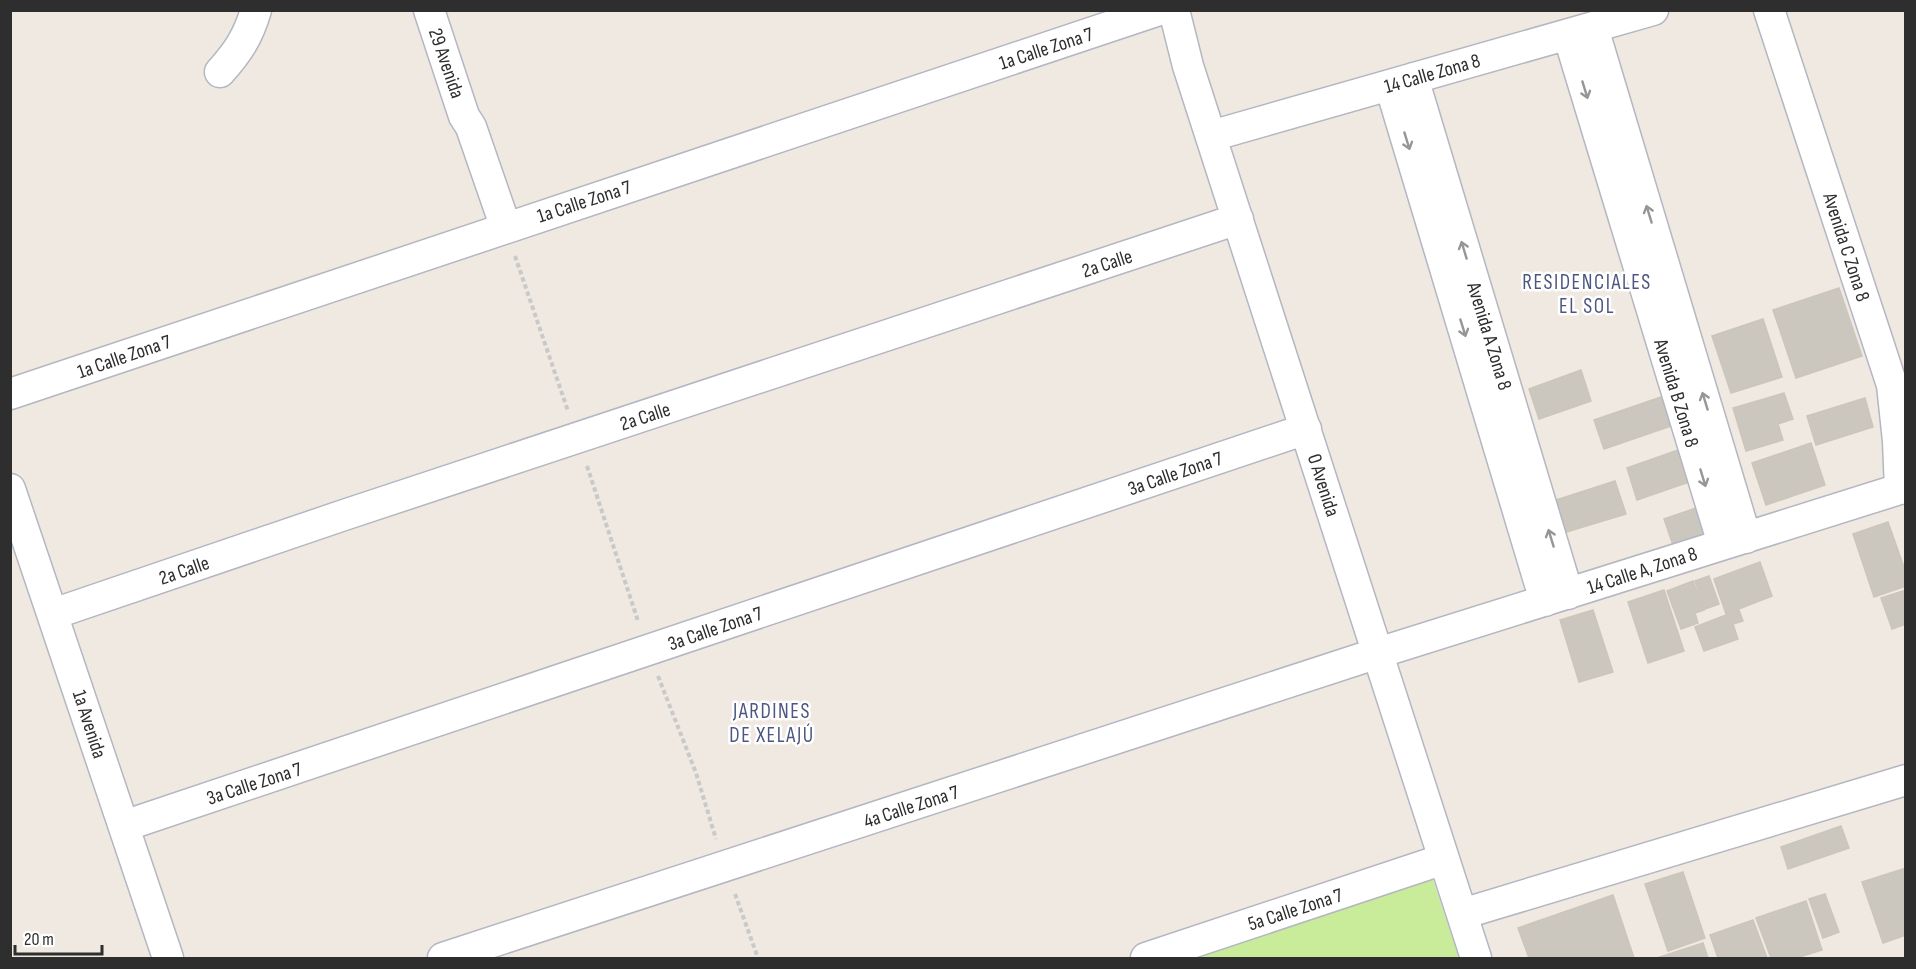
<svg xmlns="http://www.w3.org/2000/svg" width="1916" height="969" font-family="'Sofia Sans Condensed',sans-serif">
<style>
.pitch{fill:#c9ec9a}
.building{fill:#cbc7bf;stroke:#cbc5ba;stroke-width:1.5}
.lines{fill:none;stroke-linecap:round;stroke-linejoin:round}
.minor-casing{stroke:#b4b7c1;stroke-width:33}
.path{stroke:#c9c9c9;stroke-width:4;stroke-dasharray:4.5 3;stroke-linecap:butt}
.minor{stroke:#fff;stroke-width:30}
.oneway{stroke:#969696}
.labels{text-anchor:middle;stroke-width:5;stroke-linejoin:round;paint-order:stroke}
.street-label{font-size:20px;fill:#2e2e2e;stroke:#fff}
.neighbourhood-label{font-size:21px;letter-spacing:1.5px;fill:#4d5680;stroke:#fff}
</style>
<rect width="100%" height="100%" fill="#efe9e1"/>
<path class="pitch" d="M1431,874L1459,958H1181Z"/>
<path class="building" d="M1839,288L1862,356L1796,378L1773,310Z
M1763,319L1782,377L1731,393L1712,336Z
M1581,370L1591,401L1539,419L1529,389Z
M1784,393L1793,419L1778,424L1783,440L1746,451L1733,408Z
M1661,397L1671,426L1604,449L1594,420Z
M1865,398L1873,427L1816,445L1807,416Z
M1811,443L1825,485L1766,505L1752,463Z
M1678,450L1689,482L1637,500L1627,468Z
M1615,481L1626,514L1563,533L1553,501Z
M1696,508L1707,540L1675,551L1664,519Z
M1888,522L1906,573V586L1874,597L1853,534Z
M1760,562L1772,596L1726,614L1714,579Z
M1709,576L1719,604L1705,609L1695,581Z
M1693,581L1704,610L1695,613L1698,623L1681,629L1667,591Z
M1664,590L1684,651L1648,663L1628,602Z
M1906,590V624L1892,629L1881,598Z
M1593,610L1613,672L1579,682L1560,620Z
M1739,610L1743,621L1733,624L1738,639L1704,651L1695,627Z
M1841,826L1849,848L1788,869L1781,847Z
M1906,868V935L1883,943L1862,882Z
M1683,872L1705,938L1668,951L1645,884Z
M1825,894L1839,932L1823,938L1809,899Z
M1613,895L1634,958H1529L1518,928Z
M1806,901L1822,950L1796,958H1771L1756,918Z
M1753,920L1767,958H1718L1710,935Z
M1703,943L1708,958H1657Z"/>
<g class="lines">
<defs>
<path id="minor" d="M429,10L464,116L471,127L506,228
M1174,10L1188,66L1476,958
M1769,10L1892,385L1898,441L1900,489
M1593,28L1746,538
M1568,34L1723,544
M220,72C238,52 248,37 256,10
M1413,78L1568,594
M1390,85L1545,601
M1211,136L1653,10
M10,394L1159,10
M10,489L168,958
M53,614L347,514L1238,219
M124,826L1306,429
M1462,914L1906,780
M443,958L1378,653L1906,487
M1146,958L1444,859"/>
</defs>
<use href="#minor" class="minor-casing"/>
<path class="path" d="M515,256L568,411
M587,466L638,621
M658,676L696,773L716,839
M735,894L758,958"/>
<use href="#minor" class="minor"/>
</g>
<defs><path id="oneway-shaft" d="M-6 0H5M1.5-3L5.5 0L1.5 3" fill="none" stroke-width="1.6" stroke-linecap="round" stroke-linejoin="round" transform="scale(1.5)"/></defs>
<g class="oneway">
<use href="#oneway-shaft" transform="translate(1585 90) rotate(73)"/>
<use href="#oneway-shaft" transform="translate(1407 141) rotate(73)"/>
<use href="#oneway-shaft" transform="translate(1649 214) rotate(-107)"/>
<use href="#oneway-shaft" transform="translate(1464 250) rotate(-107)"/>
<use href="#oneway-shaft" transform="translate(1463 328) rotate(73)"/>
<use href="#oneway-shaft" transform="translate(1705 401) rotate(-107)"/>
<use href="#oneway-shaft" transform="translate(1703 478) rotate(73)"/>
<use href="#oneway-shaft" transform="translate(1551 538) rotate(-107)"/>
</g>
<g class="labels">
<g class="street-label">
<text transform="translate(1046 48) rotate(-18)" y="7">1a Calle Zona 7</text>
<text transform="translate(447 63) rotate(71)" y="7">29 Avenida</text>
<text transform="translate(1432 73) rotate(-16)" y="7">14 Calle Zona 8</text>
<text transform="translate(584 201) rotate(-18)" y="7">1a Calle Zona 7</text>
<text transform="translate(1847 247) rotate(72)" y="7">Avenida C Zona 8</text>
<text transform="translate(1107 263) rotate(-18)" y="7">2a Calle</text>
<text transform="translate(1490 336) rotate(73)" y="7">Avenida A Zona 8</text>
<text transform="translate(124 356) rotate(-19)" y="7">1a Calle Zona 7</text>
<text transform="translate(1677 393) rotate(73)" y="7">Avenida B Zona 8</text>
<text transform="translate(645 416) rotate(-18)" y="7">2a Calle</text>
<text transform="translate(1175 473) rotate(-19)" y="7">3a Calle Zona 7</text>
<text transform="translate(1324 485) rotate(72)" y="7">0 Avenida</text>
<text transform="translate(184 570) rotate(-19)" y="7">2a Calle</text>
<text transform="translate(1642 570) rotate(-18)" y="7">14 Calle A, Zona 8</text>
<text transform="translate(715 628) rotate(-19)" y="7">3a Calle Zona 7</text>
<text transform="translate(90 724) rotate(72)" y="7">1a Avenida</text>
<text transform="translate(254 783) rotate(-18)" y="7">3a Calle Zona 7</text>
<text transform="translate(911 806) rotate(-18)" y="7">4a Calle Zona 7</text>
<text transform="translate(1295 909) rotate(-18)" y="7">5a Calle Zona 7</text>
</g>
<g class="neighbourhood-label">
<text x="1587" y="289">RESIDENCIALES<tspan x="1587" dy="24">EL SOL</tspan></text>
<text x="772" y="718">JARDINES<tspan x="772" dy="24">DE XELAJÚ</tspan></text>
</g>
</g>
<rect width="1916" height="969" fill="none" stroke="#2e2e2e" stroke-width="24"/>
<path d="M15 945v9h87v-9" fill="none" stroke="#2e2e2e" stroke-width="3"/>
<text x="24" y="945" font-size="18" fill="#2e2e2e" stroke="#ffffff" stroke-width="4.5" paint-order="stroke">20 m</text>
</svg>
